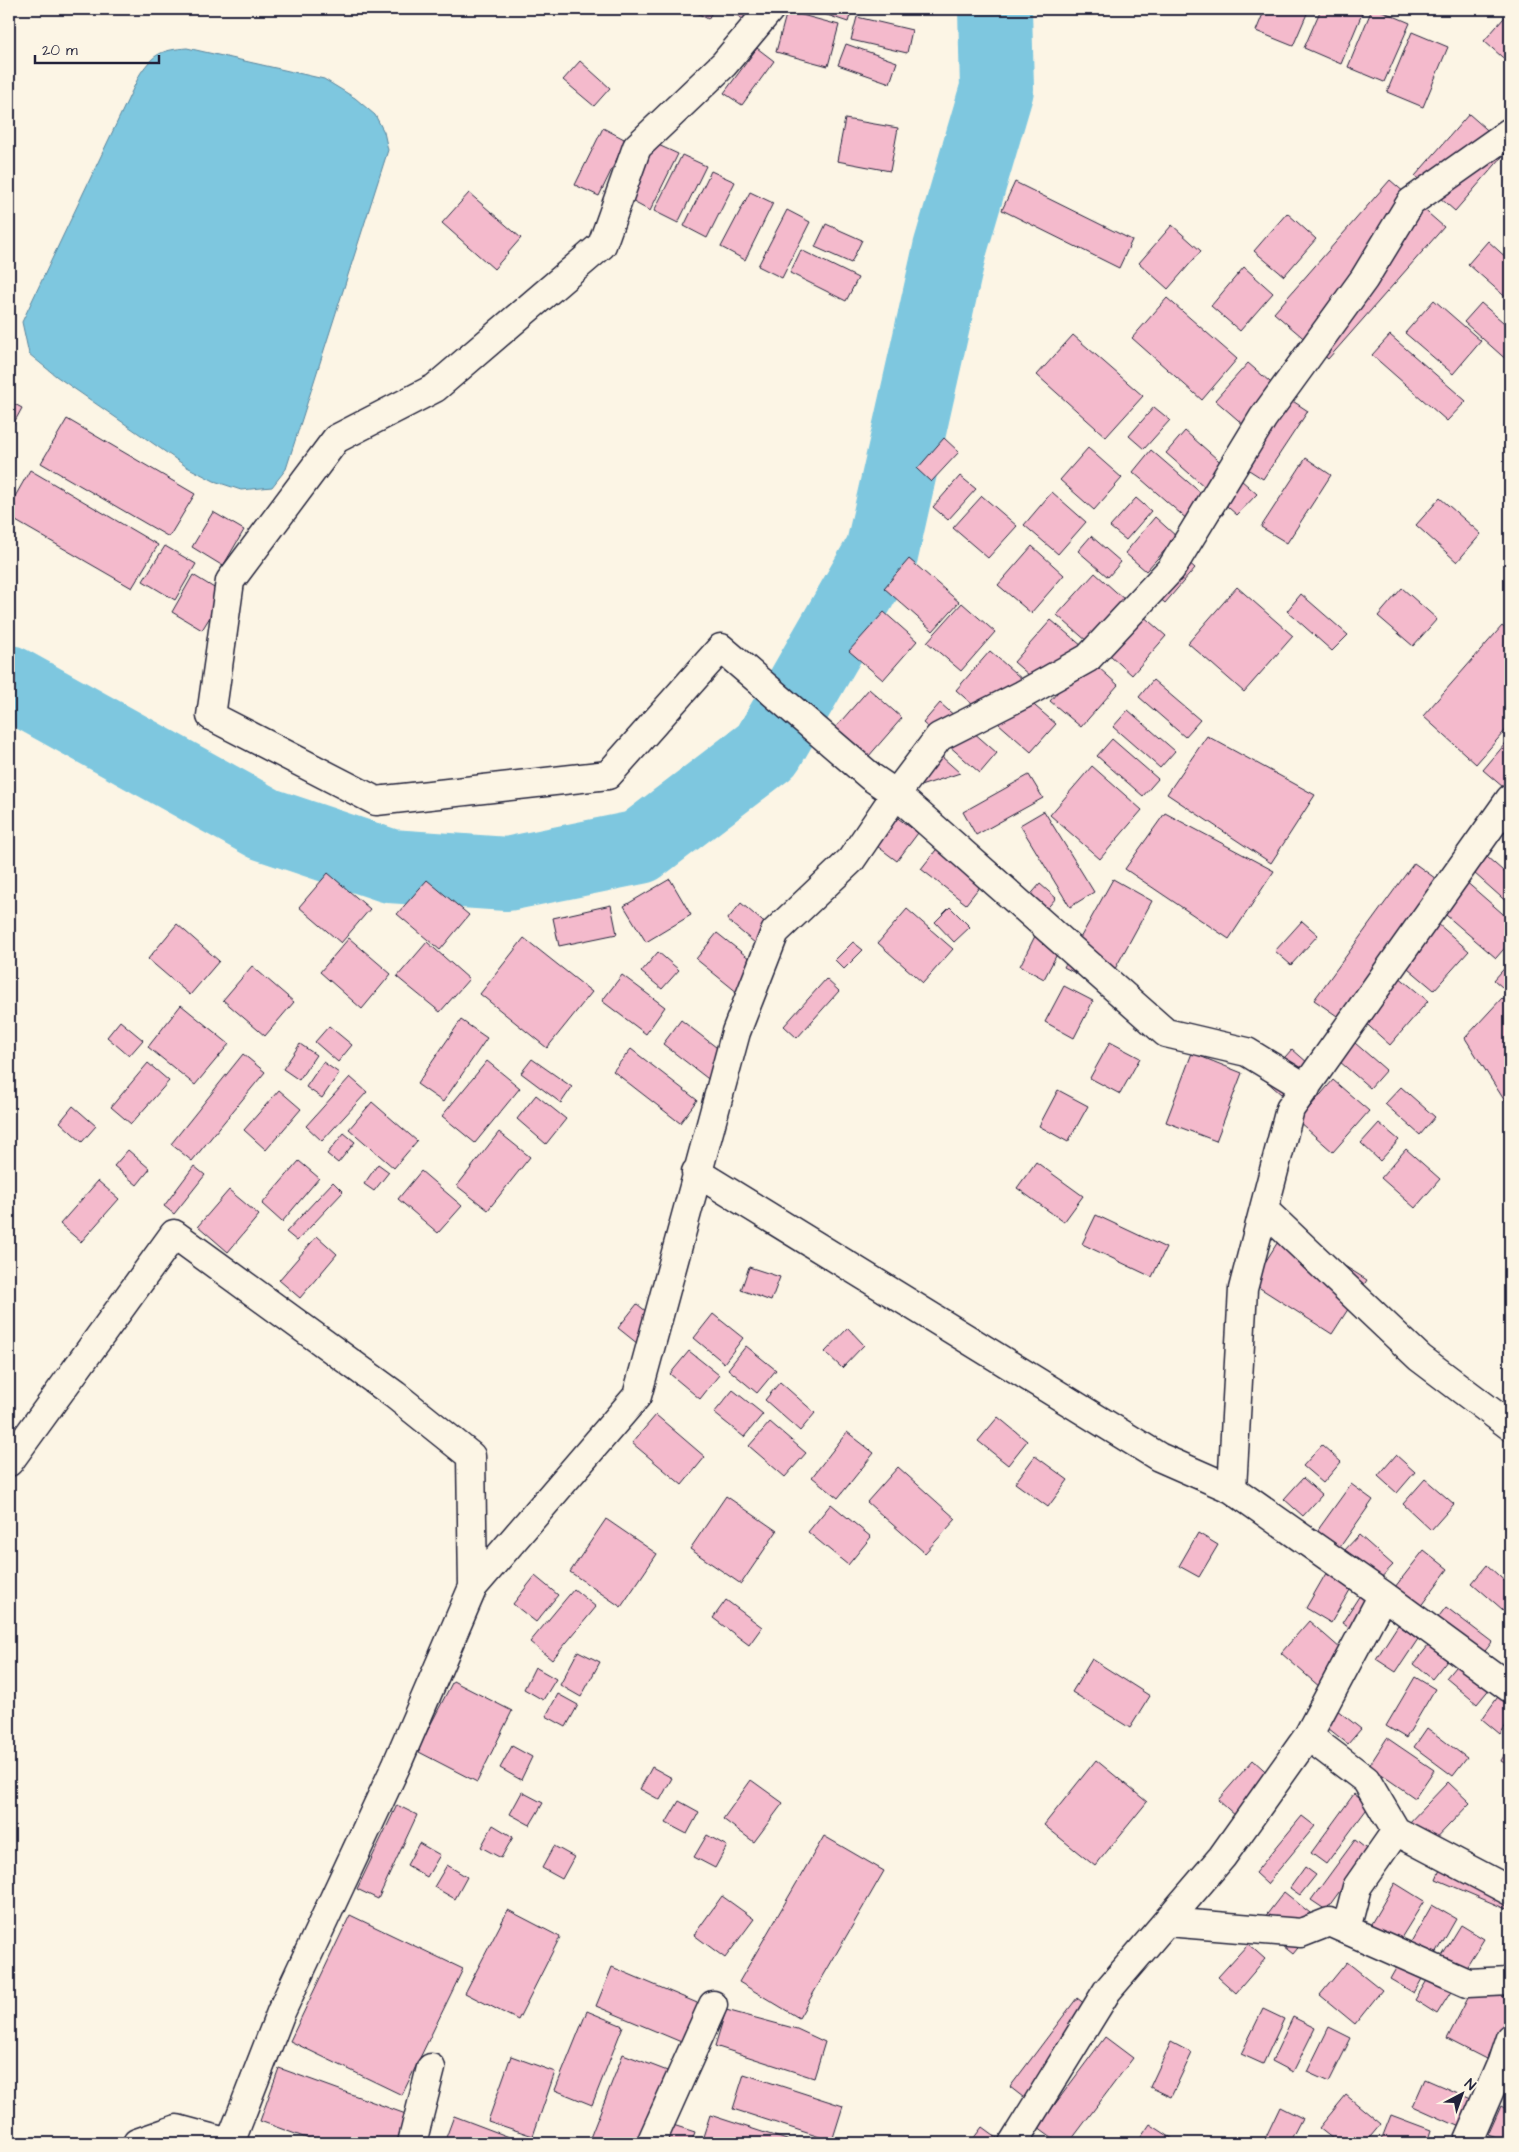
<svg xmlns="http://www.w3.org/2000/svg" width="1519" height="2152" font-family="'Architects Daughter',sans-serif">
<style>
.water{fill:#7ec7df;stroke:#59859d}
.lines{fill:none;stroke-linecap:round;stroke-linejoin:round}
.river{stroke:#7ec7df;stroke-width:74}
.building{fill:#f4bacc;stroke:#22223b}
.street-casing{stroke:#22223b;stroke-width:31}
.street{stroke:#fcf5e5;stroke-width:28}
</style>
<rect width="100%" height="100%" fill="#fcf5e5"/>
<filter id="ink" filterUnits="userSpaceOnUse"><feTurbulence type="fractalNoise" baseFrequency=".02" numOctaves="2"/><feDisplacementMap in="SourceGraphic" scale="10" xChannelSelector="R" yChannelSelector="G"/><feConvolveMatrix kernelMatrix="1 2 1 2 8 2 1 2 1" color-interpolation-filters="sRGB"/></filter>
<g filter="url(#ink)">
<path class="water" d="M187,48L324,79L355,98L375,115L384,132L388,150L286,469L272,487L241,490L214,481L187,467L56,376L29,354L22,322L140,74C154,53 162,50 187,48Z"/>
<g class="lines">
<path class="river" d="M9,682L265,824L390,866L507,874L640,847L767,750L882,551L950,249L997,89L995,9"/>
</g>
<path class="building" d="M690,9H714L708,19Z
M726,9H756L748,22Z
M809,9H852L848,22Z
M1265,9H1309L1293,46L1256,31Z
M1321,9H1364L1341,64L1304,48Z
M1372,9H1377L1410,23L1384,82L1348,67Z
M787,11L839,25L828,66L776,52Z
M1510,11V64L1484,41Z
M857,17L912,30L907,53L851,40Z
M1412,32L1448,47L1423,107L1387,92Z
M846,44L897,62L890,83L838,65Z
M757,48L774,61L742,105L724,93Z
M580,61L610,88L594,106L563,80Z
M1469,114L1509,149L1455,211L1415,176Z
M845,119L898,128L890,171L837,161Z
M603,128L626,140L599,196L575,185Z
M654,143L678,154L650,211L626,198Z
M682,155L706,166L678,223L654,211Z
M711,171L735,182L707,238L684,226Z
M1390,180L1444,227L1328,359L1274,313Z
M1015,182L1132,240L1119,268L1002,210Z
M750,192L773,203L745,260L721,247Z
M469,193L521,238L494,269L442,223Z
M787,210L810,222L782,278L758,266Z
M1287,213L1316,239L1284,276L1254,251Z
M826,224L862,240L851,263L815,247Z
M1172,225L1201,251L1168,289L1139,263Z
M1488,241L1510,261V301L1468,264Z
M801,250L858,278L846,301L790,273Z
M1244,267L1273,293L1240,331L1211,306Z
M1167,298L1237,359L1202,400L1132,338Z
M1434,300L1481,341L1453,374L1405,333Z
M1481,303L1510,328V363L1464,322Z
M1073,335L1143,396L1106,437L1037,375Z
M1390,335L1466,401L1447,421L1372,355Z
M1248,363L1277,388L1245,426L1215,400Z
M1282,394L1308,411L1263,479L1238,463Z
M9,401L22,408L9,432Z
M1154,407L1170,420L1144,449L1129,436Z
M67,419L195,494L169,537L41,463Z
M1185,431L1257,494L1237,515L1166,453Z
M944,438L959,452L931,482L917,469Z
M1088,448L1122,478L1094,510L1060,480Z
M1151,450L1224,513L1205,535L1133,472Z
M1306,458L1331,475L1287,543L1261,527Z
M30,470L158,545L132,588L9,517V507Z
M960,476L976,489L948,520L933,507Z
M1052,492L1086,522L1058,554L1024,525Z
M982,496L1017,526L988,558L953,528Z
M1136,498L1151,511L1126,540L1110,527Z
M1440,498L1481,534L1457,562L1416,525Z
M213,512L244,530L223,566L192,547Z
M1155,517L1177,537L1146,571L1125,553Z
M1091,536L1121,562L1108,577L1078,551Z
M165,546L196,564L175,600L143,581Z
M1032,546L1064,575L1031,613L998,585Z
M1173,549L1195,568L1165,603L1143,584Z
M909,559L959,602L933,631L884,588Z
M1095,573L1125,600L1088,642L1057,615Z
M193,575L224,594L202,630L172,612Z
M1237,587L1293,636L1244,692L1188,643Z
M1402,588L1437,619L1413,646L1378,616Z
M1301,594L1348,635L1332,651L1287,611Z
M962,603L995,632L961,671L927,642Z
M1133,607L1166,636L1132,675L1099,645Z
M884,612L917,641L883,680L849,651Z
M1051,620L1082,646L1045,689L1014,662Z
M1502,626L1510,633V725L1476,764L1423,716Z
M990,651L1023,680L989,719L956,690Z
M1088,658L1118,685L1081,727L1050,701Z
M1153,680L1200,720L1185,737L1139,697Z
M869,689L902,718L868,757L835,728Z
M1022,695L1056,724L1031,752L998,723Z
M940,703L997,753L980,773L923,723Z
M1128,710L1175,751L1160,768L1113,727Z
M1207,736L1315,795L1271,863L1167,794Z
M1510,738V779L1503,787L1483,770Z
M1112,739L1158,779L1143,796L1097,756Z
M923,740L960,773L896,794L892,775Z
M1092,766L1142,810L1100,859L1050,815Z
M1029,775L1043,798L976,835L963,812Z
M1044,811L1094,892L1070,907L1020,825Z
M891,813L918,833L897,861L869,840Z
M1165,813L1274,871L1229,939L1125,869Z
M947,836L992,871L966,904L921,869Z
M1487,857L1510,877V905L1474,873Z
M1414,863L1439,881L1340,1018L1314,1000Z
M328,873L370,909L341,943L299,907Z
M670,879L691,915L646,942L624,906Z
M1113,879L1152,901L1104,989L1064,967Z
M427,880L469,915L440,950L397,914Z
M1464,880L1510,920V942L1496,958L1439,909Z
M1040,884L1056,898L1030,928L1014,914Z
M741,903L775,932L761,948L727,920Z
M611,905L617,934L559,946L553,918Z
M950,907L970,927L954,942L935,922Z
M907,909L953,949L923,983L878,943Z
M1302,921L1318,935L1291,965L1275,951Z
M1042,922L1067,935L1044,979L1020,966Z
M1437,923L1469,951L1434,990L1402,963Z
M177,924L219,961L190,995L148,959Z
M717,933L764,970L743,997L696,959Z
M349,938L391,974L362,1009L320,972Z
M524,938L592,992L547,1048L480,994Z
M427,942L469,979L440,1012L397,977Z
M853,942L863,950L844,969L835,960Z
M658,952L679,970L662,989L641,972Z
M1509,963L1510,964V994L1494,980Z
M252,966L294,1002L265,1036L223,1000Z
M622,975L665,1007L646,1034L602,1001Z
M1398,976L1428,1001L1390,1045L1361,1019Z
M826,979L839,991L797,1038L784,1026Z
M1064,986L1093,1001L1074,1038L1045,1022Z
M1502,998L1510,1006V1103L1508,1106L1465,1038Z
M181,1005L229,1044L195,1085L148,1047Z
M461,1020L487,1038L443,1102L417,1084Z
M681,1020L734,1061L716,1085L663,1044Z
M120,1021L143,1040L129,1056L107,1037Z
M329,1026L352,1045L338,1062L315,1042Z
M1110,1042L1140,1058L1120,1094L1090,1078Z
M1355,1043L1386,1070L1370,1088L1339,1061Z
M300,1044L316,1055L299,1080L283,1069Z
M631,1049L697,1100L680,1123L613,1071Z
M1292,1049L1308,1063L1281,1094L1265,1080Z
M1192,1053L1242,1073L1216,1141L1166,1122Z
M243,1054L265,1072L192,1161L171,1144Z
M532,1059L572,1087L561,1103L521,1073Z
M487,1061L520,1088L475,1143L442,1116Z
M323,1062L339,1073L322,1098L306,1087Z
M148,1063L169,1081L131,1124L111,1107Z
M350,1077L367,1092L322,1141L306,1126Z
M1333,1080L1369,1111L1333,1152L1298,1121Z
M1401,1087L1435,1117L1420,1135L1385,1104Z
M279,1090L301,1109L266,1150L244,1130Z
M1058,1090L1088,1106L1068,1142L1039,1126Z
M536,1095L566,1119L546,1144L517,1119Z
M372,1102L417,1141L394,1168L349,1129Z
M73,1106L96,1126L82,1142L60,1122Z
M1379,1123L1399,1140L1380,1161L1361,1143Z
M499,1132L530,1157L488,1210L457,1186Z
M344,1133L355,1142L338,1163L327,1154Z
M1406,1149L1440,1179L1415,1208L1381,1178Z
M128,1150L150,1169L137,1185L114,1166Z
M299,1161L319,1178L282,1222L262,1204Z
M1036,1162L1083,1196L1064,1222L1017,1188Z
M378,1164L389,1172L374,1191L364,1184Z
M194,1166L205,1175L174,1214L164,1206Z
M421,1171L462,1206L438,1233L398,1199Z
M98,1181L119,1199L81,1242L60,1224Z
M333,1182L343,1192L297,1241L286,1232Z
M229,1190L259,1215L228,1252L198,1226Z
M1096,1215L1166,1248L1152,1277L1082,1244Z
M1286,1229L1367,1280L1332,1334L1252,1283Z
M317,1236L337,1254L300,1298L279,1280Z
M749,1267L780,1277L771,1301L741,1290Z
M637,1304L667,1328L648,1352L618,1328Z
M713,1314L743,1338L724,1363L694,1338Z
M848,1328L864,1345L842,1368L825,1352Z
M746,1346L776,1370L757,1393L728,1369Z
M689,1351L719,1375L700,1399L670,1374Z
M780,1382L815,1413L800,1431L765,1400Z
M733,1390L763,1414L744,1437L714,1413Z
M656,1415L705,1457L682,1485L632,1443Z
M998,1417L1027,1441L1008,1465L978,1441Z
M770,1422L806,1453L785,1477L749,1446Z
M847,1432L874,1453L838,1498L812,1477Z
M1322,1445L1341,1462L1323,1483L1303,1466Z
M1396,1455L1415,1472L1397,1493L1378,1476Z
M1035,1456L1068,1480L1048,1507L1015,1483Z
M898,1467L956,1519L925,1553L867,1502Z
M1303,1478L1322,1495L1303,1516L1284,1499Z
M1425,1479L1454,1504L1431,1530L1403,1504Z
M1351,1484L1373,1500L1338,1550L1315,1534Z
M726,1496L777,1531L741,1584L690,1549Z
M831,1504L871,1537L848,1565L808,1532Z
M606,1519L657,1554L621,1607L570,1572Z
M1198,1533L1218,1545L1199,1577L1179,1566Z
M1359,1535L1393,1565L1377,1582L1343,1552Z
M1424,1550L1448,1569L1420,1607L1395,1587Z
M1487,1565L1510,1586V1616L1472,1583Z
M1329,1568L1354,1583L1331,1623L1306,1608Z
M535,1576L558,1595L536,1622L513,1604Z
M574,1589L596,1607L552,1660L530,1642Z
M1360,1595L1391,1614L1372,1643L1342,1623Z
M726,1600L762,1627L749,1645L713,1618Z
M1446,1607L1492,1642L1479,1659L1433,1624Z
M1309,1621L1349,1656L1321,1688L1281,1653Z
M1398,1625L1418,1639L1396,1672L1376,1659Z
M1432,1641L1451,1655L1432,1679L1414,1664Z
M578,1651L600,1662L581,1697L560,1685Z
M1510,1655V1675L1501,1667Z
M1092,1659L1150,1696L1130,1728L1072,1692Z
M1460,1661L1491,1687L1477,1704L1446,1678Z
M535,1667L556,1679L543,1700L524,1689Z
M1415,1677L1435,1689L1406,1738L1386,1726Z
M453,1681L512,1711L477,1782L417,1751Z
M558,1694L578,1705L566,1727L546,1716Z
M1500,1694L1510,1701V1720L1500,1734L1482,1719Z
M1322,1698L1361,1729L1348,1744L1309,1713Z
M1427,1728L1467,1758L1453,1776L1414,1747Z
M1387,1738L1434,1770L1415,1798L1369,1766Z
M1510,1744V1766L1501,1761Z
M512,1746L532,1757L521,1780L500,1768Z
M1096,1760L1147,1802L1095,1866L1044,1825Z
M1253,1760L1272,1777L1237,1817L1218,1800Z
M652,1767L672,1778L660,1800L640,1789Z
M751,1780L783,1803L754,1842L723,1819Z
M1448,1782L1470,1803L1428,1847L1406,1826Z
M522,1792L543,1803L530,1825L510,1814Z
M1354,1794L1369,1806L1326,1864L1311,1853Z
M679,1801L699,1812L687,1834L666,1823Z
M397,1805L417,1815L378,1899L357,1889Z
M1302,1816L1315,1826L1267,1884L1255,1873Z
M493,1825L513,1837L501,1858L481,1847Z
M707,1835L727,1846L715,1868L694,1857Z
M824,1836L884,1871L799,2018L739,1982Z
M1355,1840L1369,1851L1326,1910L1311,1900Z
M419,1843L440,1855L427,1877L407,1865Z
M554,1846L574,1857L562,1879L542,1868Z
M1448,1851L1510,1898L1506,1909L1436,1879Z
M447,1865L467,1877L455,1899L434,1887Z
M1305,1867L1316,1875L1300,1895L1290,1888Z
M1395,1883L1424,1901L1393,1951L1365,1934Z
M1284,1892L1320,1921L1293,1954L1258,1926Z
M722,1896L754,1919L725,1958L694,1935Z
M1432,1905L1456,1919L1414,1993L1390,1979Z
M508,1910L560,1937L518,2020L465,1993Z
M350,1915L463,1969L402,2095L290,2041Z
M1461,1925L1484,1939L1437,2014L1415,2000Z
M1248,1944L1265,1959L1236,1993L1218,1977Z
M1347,1962L1382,1990L1355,2024L1320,1995Z
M612,1967L702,2005L686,2044L596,2006Z
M1484,1967L1510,1981V2011L1486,2059L1447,2039Z
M1077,1998L1105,2019L1037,2108L1010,2087Z
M1263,2009L1284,2019L1263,2064L1241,2054Z
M726,2010L797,2029L825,2042L814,2078L715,2046Z
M587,2011L623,2026L592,2105L555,2090Z
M1293,2017L1315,2028L1293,2072L1272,2061Z
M1329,2027L1351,2038L1329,2082L1307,2072Z
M1105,2037L1133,2058L1069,2143H1060L1038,2127Z
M1171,2042L1192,2053L1171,2097L1150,2087Z
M623,2054L670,2072L642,2143H588Z
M511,2056L555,2072L533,2136L488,2121Z
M279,2068L414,2117L404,2143H320L260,2121Z
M744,2074L843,2106L832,2141L733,2109Z
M1425,2079L1494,2109L1482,2137L1413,2106Z
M1346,2095L1381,2124L1365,2143H1338L1319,2128Z
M1501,2106L1510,2111V2143L1488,2135Z
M1280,2107L1302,2118L1289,2143H1263Z
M710,2115L796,2143H701Z
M1391,2115L1431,2130L1427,2143H1380Z
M454,2116L525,2143H444Z
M670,2124L695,2132L691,2143H663Z
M1150,2124L1179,2143H1137Z
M982,2127L1004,2143H970Z"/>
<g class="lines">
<defs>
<path id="street" d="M770,9L724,64L637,147L602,245L435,388L336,439L230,581L211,716L376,801L608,775L721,648L871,777L896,794L1166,1033L1247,1052L1306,1088
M696,1172L1159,1457L1232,1489L1383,1595
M1264,1210L1420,1358L1510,1426
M9,1462L174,1234L395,1395L471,1456L473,1587
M1232,1489L1243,1289L1290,1109L1510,799
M1308,1736L1366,1780L1396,1831L1510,1891
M1167,1922L1301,1933L1329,1922L1467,1983L1510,1981
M1346,1929L1357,1887L1396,1831
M137,2143L177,2129L229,2143
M230,2143L281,2012L396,1766L473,1587L637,1396L736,1032L775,932L851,860L896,794L939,737L1022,695L1088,658L1171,569L1263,418L1364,279L1411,202L1510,132
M412,2143L431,2068
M651,2143L713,2005
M1013,2143L1107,1991L1222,1857L1308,1736L1383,1595L1510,1688
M1467,2143L1502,2062L1510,2038"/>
</defs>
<use href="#street" class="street-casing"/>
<use href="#street" class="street"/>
</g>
</g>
<rect width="1519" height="2152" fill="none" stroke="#fcf5e5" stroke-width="30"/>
<rect x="15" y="15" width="1489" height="2122" fill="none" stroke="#22223b" stroke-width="2" filter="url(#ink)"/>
<g transform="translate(1462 2094) rotate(41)" stroke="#fcf5e5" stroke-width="4" paint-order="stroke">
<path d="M0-4L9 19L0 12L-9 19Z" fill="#22223b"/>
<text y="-8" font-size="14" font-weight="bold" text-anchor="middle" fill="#22223b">N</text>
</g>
<path d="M35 55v8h124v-8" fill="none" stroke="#22223b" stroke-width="2.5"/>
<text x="42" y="55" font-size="15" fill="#22223b" stroke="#fcf5e5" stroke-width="4" paint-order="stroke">20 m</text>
</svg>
